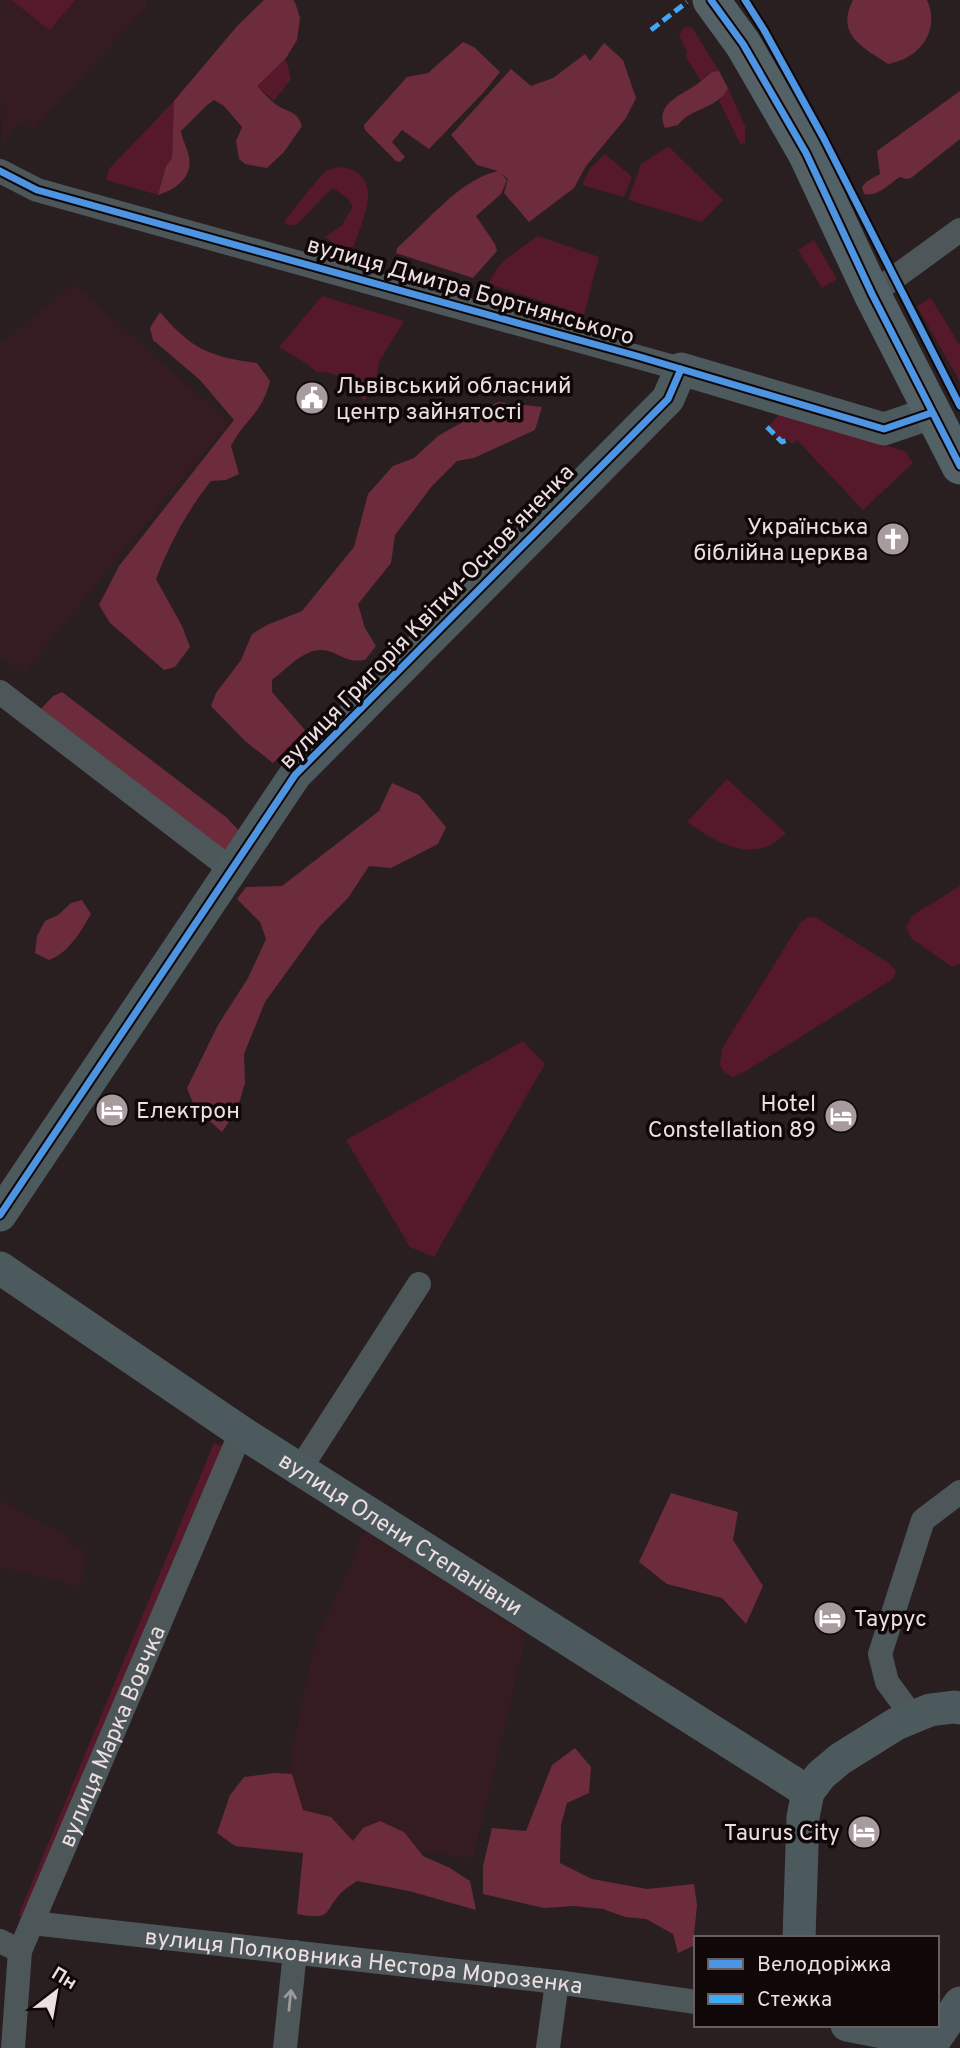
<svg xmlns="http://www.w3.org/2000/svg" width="960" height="2048" font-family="Overpass,sans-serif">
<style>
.built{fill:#351c21}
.green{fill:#56192a}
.forest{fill:#6c2c3c}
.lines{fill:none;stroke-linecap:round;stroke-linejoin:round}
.street{stroke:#4d5659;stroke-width:24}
.secondary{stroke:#4c5a5d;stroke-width:33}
.primary{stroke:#516166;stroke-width:37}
.tram{stroke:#5f5f61;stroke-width:2}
.quiet{stroke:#3fa9f5;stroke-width:5;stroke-dasharray:10 5;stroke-linecap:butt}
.cycleway-casing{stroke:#0f0708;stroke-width:11}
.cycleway{stroke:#4d94e3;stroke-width:7}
.oneway{stroke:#9d9a9c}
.labels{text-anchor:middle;stroke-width:7;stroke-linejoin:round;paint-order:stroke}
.street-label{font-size:23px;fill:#eddee0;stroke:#0f0708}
.poi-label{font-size:23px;fill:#eddee0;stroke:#0f0708;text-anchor:start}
</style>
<rect width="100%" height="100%" fill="#291e20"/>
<path class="built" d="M0,0H147L146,8L32,131L20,121L1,145Z
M74,284L229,422L23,674L0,656V344Z
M0,1500L69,1537L73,1544L88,1552L80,1587L0,1567Z
M365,1528L527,1634L473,1858L274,1834L315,1641L350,1567Z"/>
<path class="green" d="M11,0H75L50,30Z
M684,27H692L719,71L706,75L701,81L686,57L687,52L679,35Z
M274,44L287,62L291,79L274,101L246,77Z
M728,88L745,126V142L741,145L719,101Z
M174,101L172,158L166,166L158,195L106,180L109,169Z
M668,146L723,200L702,222L628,200L641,164Z
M605,154L632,177L624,197L582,185L590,168Z
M342,167C386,176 363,217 354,246L342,250L325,237L342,225L353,206L346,197L333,188C325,194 300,223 296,225C291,226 289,225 284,223C286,218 320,176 325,172C329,169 337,168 342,167Z
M538,236L599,257L584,315L489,284C496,262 520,249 538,236Z
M814,240L837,279L822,288L798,250Z
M322,296L404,321L379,362L377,376L365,401C347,385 342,371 317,372C305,361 293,356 279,347Z
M931,298L960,346V382L917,306Z
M780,414L905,451L913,463L863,510L797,440L792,444L787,440L782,442L767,427Z
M727,779L786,833C781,837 775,843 768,846C740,858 709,837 687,822Z
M960,886V964L952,967L912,939L906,927L913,915Z
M815,917L890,964L896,971L893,979L746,1071L733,1077L724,1072L720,1065L722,1049L727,1040L800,923L807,918Z
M523,1041L545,1064L434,1257L410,1247L346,1140Z
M214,1443L228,1449L30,1917L18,1916Z"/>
<path class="forest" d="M264,0H293L295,2L300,18L297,40L286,58L257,86C264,93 272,103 280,107C290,112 298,113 302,126L284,152L267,168L245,164L239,159L236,141L242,127L224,106L214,100L206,106L181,131C182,139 186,145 188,153C195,176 177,189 158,195L166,166L172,158L174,101L238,25Z
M853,0H927C941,31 919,59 888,64C863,47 835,35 853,0Z
M463,42L474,47L500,72L483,93L429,149L402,130L392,142L405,157L400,162L396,161L365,130L364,125L407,77L428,73Z
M604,43L623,60L636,98L626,118L586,166L574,188L529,222L504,193L508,179L500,173L507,180L501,194L476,216L495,244L497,251L473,278L396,253L397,248C426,223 460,179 498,171L477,165L451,135L511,69L531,86L553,78L585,54L590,61Z
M719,71L728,88C718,109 690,108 678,125L665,128C653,103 685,94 700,82C707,76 709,72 719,71Z
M960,91V139L911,178L906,179L900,177C888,184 879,197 864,194L862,187L866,182L880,174L877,151Z
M160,312C191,349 210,357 257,363L270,381C262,414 245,419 231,446L239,474L226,480L211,481C187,511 170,543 156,579L182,626L190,647L175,667L164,670L110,623L99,605L119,566L234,420L200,380L153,340L150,328Z
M498,402L542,407L535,430L474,458L457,461L432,486L395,535L391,563L358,604L365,628L376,646L365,660C351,662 347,659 334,653C310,641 289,667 272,680V692L305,730L273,763L245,741L211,706L216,693L241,660L252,634L267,625L302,611L354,547L368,494L393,466L414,458L438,436Z
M62,692L226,817L247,839L229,861L40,710L53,696Z
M392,783L419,795L446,827L438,844L391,868L369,866L348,898L320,926L265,1002L244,1054L245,1083L237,1110L222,1132L195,1108L187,1088L218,1025L248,978L266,939L260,922L237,899L246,887L282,886L379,811Z
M82,900L91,914C81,931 69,953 49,960L35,953L37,936L45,921L58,915L71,903Z
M671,1493L738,1512L733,1540L763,1586L746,1624L722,1598L667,1584L639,1562Z
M575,1748L591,1767L589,1793L567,1803L561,1825L560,1863L592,1879L647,1889L694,1884L697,1905L693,1946L678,1953L673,1934L646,1919L625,1917L603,1909L574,1906L544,1908L483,1894V1866L492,1828L526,1831L552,1765Z
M274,1773L292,1774L303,1810L331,1817L353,1841L363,1828L380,1821L404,1832L423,1856L450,1868L470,1881L476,1910L409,1891L357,1881C353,1884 347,1887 343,1891C322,1911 335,1921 297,1914L303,1853L235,1846L217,1833L230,1795L244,1777Z"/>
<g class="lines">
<g class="street">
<path d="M0,171L37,190L681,369"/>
<path d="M872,294L960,230"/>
<path d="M0,692L232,870"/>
<path d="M300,1469L419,1284"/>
<path d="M912,1716L887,1682L880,1654L923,1520L960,1492"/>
<path id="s1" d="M32,1923L557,1982L696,2002"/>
<path d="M0,1941L20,1951"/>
<path id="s2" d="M13,2048L20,1951L241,1432"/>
<path d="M285,2048L295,1952"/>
<path d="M548,2048L557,1982"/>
</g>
<g class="secondary">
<path d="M0,1215L295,775L668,399L681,369L884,429L931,413"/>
<path id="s3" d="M0,1268L241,1432L808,1792"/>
<path d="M799,1938L803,1817L808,1792L821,1775L840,1759L896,1724L930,1710L954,1707L960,1708"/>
<path d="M847,2025L933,2042"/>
<path d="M933,2048V2042L960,2003"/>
</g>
<path class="primary" d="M711,0L743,44L806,153L872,294L960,466"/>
<path class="tram" d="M701,0C812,146 872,321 960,480
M717,0L738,27L795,118L858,252
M929,396L960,455"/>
<path class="quiet" d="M651,30L687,2
M767,427L782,442L787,440"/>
<defs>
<path id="cycleway" d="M711,0L743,44L806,153L872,294L960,466
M745,0L764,30L823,137L960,406
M0,171L37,190L637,356L884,429L931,413
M0,1215L295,775L668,399L681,369"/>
</defs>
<use href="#cycleway" class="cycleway-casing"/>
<use href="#cycleway" class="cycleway"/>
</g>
<defs><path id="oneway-shaft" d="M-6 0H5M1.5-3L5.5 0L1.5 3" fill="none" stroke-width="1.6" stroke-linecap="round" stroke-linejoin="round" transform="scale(1.75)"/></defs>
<use class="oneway" href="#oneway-shaft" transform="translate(290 2000) rotate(-84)"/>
<defs>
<symbol id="civic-disc" viewBox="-11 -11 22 22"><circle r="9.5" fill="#a89b9d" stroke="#0f0708"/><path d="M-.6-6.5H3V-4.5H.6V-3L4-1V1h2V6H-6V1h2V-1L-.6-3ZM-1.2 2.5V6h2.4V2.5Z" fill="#fff"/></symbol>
<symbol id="church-disc" viewBox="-11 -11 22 22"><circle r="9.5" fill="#a89b9d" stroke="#0f0708"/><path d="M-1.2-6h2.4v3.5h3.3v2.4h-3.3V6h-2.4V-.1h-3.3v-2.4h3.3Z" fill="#fff"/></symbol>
<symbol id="hotel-disc" viewBox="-11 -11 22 22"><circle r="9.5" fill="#a89b9d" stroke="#0f0708"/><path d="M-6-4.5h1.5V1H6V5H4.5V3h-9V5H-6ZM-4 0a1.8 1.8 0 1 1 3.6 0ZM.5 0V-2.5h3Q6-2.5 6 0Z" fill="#fff"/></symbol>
</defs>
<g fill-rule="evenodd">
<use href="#civic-disc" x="293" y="379" width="38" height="38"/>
<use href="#church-disc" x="874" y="520" width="38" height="38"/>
<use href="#hotel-disc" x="93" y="1091" width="38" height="38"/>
<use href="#hotel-disc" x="822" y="1097" width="38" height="38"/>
<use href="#hotel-disc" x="811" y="1599" width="38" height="38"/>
<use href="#hotel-disc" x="845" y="1813" width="38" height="38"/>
</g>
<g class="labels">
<g class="street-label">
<text transform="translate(471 290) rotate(16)" y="8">вулиця Дмитра Бортнянського</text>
<text transform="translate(426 616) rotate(-46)" y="8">вулиця Григорія Квітки-Основʼяненка</text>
<text dy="8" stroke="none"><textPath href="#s3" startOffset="481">вулиця Олени Степанівни</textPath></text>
<text dy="8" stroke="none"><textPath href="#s2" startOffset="331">вулиця Марка Вовчка</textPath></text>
<text dy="8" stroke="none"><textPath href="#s1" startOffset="334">вулиця Полковника Нестора Морозенка</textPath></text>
</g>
<g class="poi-label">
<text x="336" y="393">Львівський обласний<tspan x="336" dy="26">центр зайнятості</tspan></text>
<text x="868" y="534" text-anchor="end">Українська<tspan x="868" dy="26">біблійна церква</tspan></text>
<text x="816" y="1111" text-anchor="end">Hotel<tspan x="816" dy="26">Constellation 89</tspan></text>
<text x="136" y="1118">Електрон</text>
<text x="854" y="1626">Таурус</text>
<text x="840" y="1840" text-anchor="end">Taurus City</text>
</g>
</g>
<rect x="694" y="1936" width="245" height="91" fill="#0f0708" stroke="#685d5e" stroke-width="2"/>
<rect x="708" y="1959" width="35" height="10" fill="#4d94e3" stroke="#685d5e" stroke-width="2"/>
<text x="757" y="1971" font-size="21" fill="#eddee0">Велодоріжка</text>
<rect x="708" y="1994" width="35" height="10" fill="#3fa9f5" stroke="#685d5e" stroke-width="2"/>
<text x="757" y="2006" font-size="21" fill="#eddee0">Стежка</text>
<g transform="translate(56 1992) rotate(31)" stroke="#0f0708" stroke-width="5" paint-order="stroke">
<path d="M0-5L12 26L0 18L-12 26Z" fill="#eddee0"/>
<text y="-10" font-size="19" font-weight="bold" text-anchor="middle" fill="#eddee0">Пн</text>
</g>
</svg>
